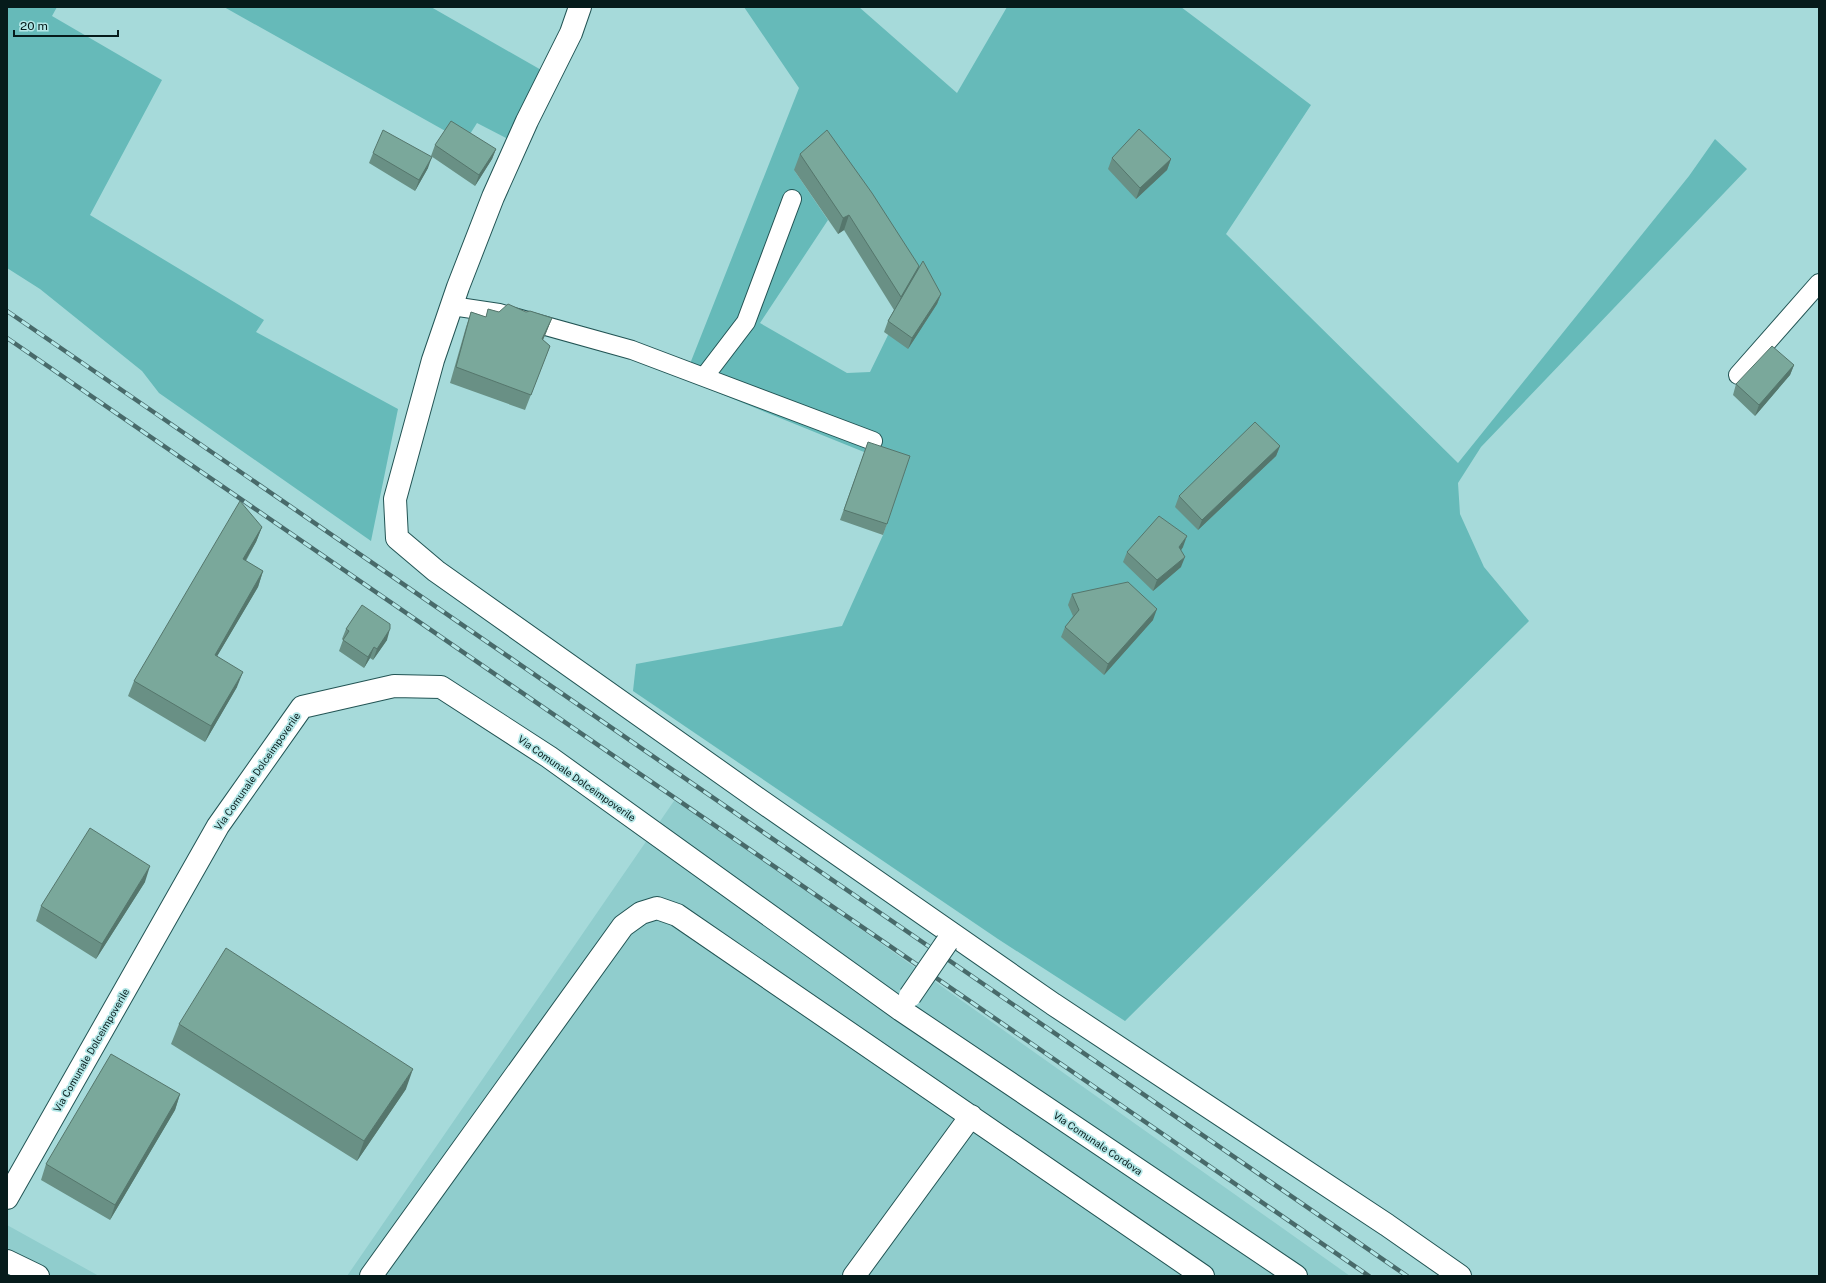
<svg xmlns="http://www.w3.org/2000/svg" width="1826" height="1283" font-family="'Public Sans',sans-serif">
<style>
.built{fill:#90cdcd}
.green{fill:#66bab9;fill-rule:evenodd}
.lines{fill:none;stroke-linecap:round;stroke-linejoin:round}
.lane-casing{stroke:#225454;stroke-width:20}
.street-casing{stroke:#225454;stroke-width:24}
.lane{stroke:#fff;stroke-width:18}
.street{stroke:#fff;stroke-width:22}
.rail-casing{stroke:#486a6a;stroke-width:4.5}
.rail{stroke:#b3e7e7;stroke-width:3;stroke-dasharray:9;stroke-linecap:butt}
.street-bridge-casing{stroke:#225454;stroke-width:24;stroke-linecap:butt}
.street-bridge{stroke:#fff;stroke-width:22}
.wall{fill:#699085}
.shaded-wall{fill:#55766c}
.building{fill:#7aa89b;stroke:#55766c}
.labels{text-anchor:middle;stroke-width:3.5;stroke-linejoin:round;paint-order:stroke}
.street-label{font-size:10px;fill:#061b1b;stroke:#b3e7e7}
</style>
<rect width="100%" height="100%" fill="#a6dada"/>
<path class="built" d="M676,798L1350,1276H347Z
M7,1225L99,1276H7Z"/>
<path class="green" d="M7,7H57L52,16L162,80L90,215L264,320L256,332L398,409L371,541L159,393L142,371L40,289L7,268Z
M224,7H431L543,71L508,139L477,123L465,142Z
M744,7H859L957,93L1007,7H1181L1311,105L1226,234L1458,463L1689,176L1715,139L1747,169L1481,447L1458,483L1460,514L1484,567L1529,621L1125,1021L998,939L633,691L636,664L842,626L883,535L906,467L864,452L684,379L799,88ZM794,170L937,304L888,335L870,372L847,373L760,323L828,220Z"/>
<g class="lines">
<defs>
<path id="lane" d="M452,306L499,313L632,350L873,441
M1738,375L1819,283
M704,377L746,322L792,199"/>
<path id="street" d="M580,7L571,33L527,121L493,197L458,287L433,360L395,499L397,538L436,571L761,801L1053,1004L1387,1225L1460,1276
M7,1198L218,826L302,707L394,686L441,687L549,757L901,1010L1296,1276
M7,1261L38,1276
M371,1276L623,926L641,913L657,908L677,915L1203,1276
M854,1276L971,1116"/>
</defs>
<use href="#lane" class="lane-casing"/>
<use href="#street" class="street-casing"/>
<use href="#lane" class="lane"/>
<use href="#street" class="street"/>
<defs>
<path id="rail" d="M7,311L1407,1276
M7,338L1369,1276"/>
</defs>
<use href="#rail" class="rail-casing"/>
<use href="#rail" class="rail"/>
<defs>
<path id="street-bridge" d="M910,996L947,942"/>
</defs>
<use href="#street-bridge" class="street-bridge-casing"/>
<use href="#street-bridge" class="street-bridge"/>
</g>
<path class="wall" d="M435,145L496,149L492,159L475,186L431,156Z
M373,153L428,168L415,191L369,163Z
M800,154L919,266L918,270L941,294L937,304L908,349L884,332L888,321L894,310L844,230L838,234L794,170Z
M1112,158L1171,159L1167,170L1136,199L1108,169Z
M488,309L499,312H526L552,318L546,333L543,340L550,346L525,410L450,383L466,327L471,312L486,317Z
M1794,365L1790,375L1755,416L1733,395L1736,384Z
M868,442L887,524L883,535L840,520Z
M1280,446L1276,456L1198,530L1175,507L1179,496Z
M262,527L256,542L246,561L263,571L258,587L217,656L237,687L205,742L128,696L134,681Z
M1183,547L1181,550V567L1153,591L1123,562L1127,552Z
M1072,594L1153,620L1104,675L1061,637L1065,627L1073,616L1068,605Z
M346,629L387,640L373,660L370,658L364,668L339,651L343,640L342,639Z
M145,882L96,959L36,921L41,906Z
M179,1024L406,1089L357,1161L171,1044Z
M180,1094L175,1110L110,1220L41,1180L46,1164Z"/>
<path class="shaded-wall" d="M496,149L492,159L475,186L479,175Z
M432,157L428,168L415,191L419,180Z
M1171,159L1167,170L1136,199L1140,188Z
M849,215L844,230L838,234L843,218Z
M919,266L914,281L895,312L901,297Z
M941,294L937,304L908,349L912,338Z
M552,318L546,333L536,354L542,339Z
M1794,365L1790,375L1755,416L1759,405Z
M1280,446L1276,456L1198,530L1202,520Z
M262,527L256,542L237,575L243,559Z
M1187,536L1183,547L1176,558L1179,547Z
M1185,557L1181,567L1153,591L1157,580Z
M263,571L258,587L209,670L215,655Z
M1157,609L1153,620L1104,675L1108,664Z
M390,629L387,640L373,660L377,649Z
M374,647L370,658L364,668L368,657Z
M243,672L237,687L205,742L211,726Z
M150,866L145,882L96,959L102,944Z
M413,1069L406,1089L357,1161L364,1141Z
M180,1094L175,1110L110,1220L115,1205Z"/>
<path class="building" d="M451,121L496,149L479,175L435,145Z
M1139,129L1171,159L1140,188L1112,158Z
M383,130L432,157L419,180L373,153Z
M827,130L872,193L919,266L901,297L849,215L843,218L800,154Z
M923,261L941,294L912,338L888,321Z
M508,304L526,312L530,311L552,318L542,339L550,346L531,395L456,367L471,312L486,317L488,309L499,312Z
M1772,346L1794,365L1759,405L1736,384Z
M1255,422L1280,446L1202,520L1179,496Z
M868,442L910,456L887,524L844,510Z
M240,501L262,527L243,559L263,571L215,655L243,672L211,726L134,681Z
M1159,516L1187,536L1179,547L1185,557L1157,580L1127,552Z
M1128,582L1157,609L1108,664L1065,627L1079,610L1072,594Z
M362,605L390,624V629L377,649L374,647L368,657L343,640L349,631L346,629Z
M90,828L150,866L102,944L41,906Z
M226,948L413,1069L364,1141L179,1024Z
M111,1054L180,1094L115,1205L46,1164Z"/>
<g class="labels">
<g class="street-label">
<text transform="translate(257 771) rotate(-55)" y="4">Via Comunale Dolceimpoverile</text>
<text transform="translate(577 778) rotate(35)" y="4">Via Comunale Dolceimpoverile</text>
<text transform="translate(91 1050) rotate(-60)" y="4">Via Comunale Dolceimpoverile</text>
<text transform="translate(1098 1143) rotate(34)" y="4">Via Comunale Cordova</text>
</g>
</g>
<rect width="1826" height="1283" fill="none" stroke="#061b1b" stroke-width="16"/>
<path d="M14 30v6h104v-6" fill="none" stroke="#061b1b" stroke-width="2"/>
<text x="20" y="30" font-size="12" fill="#061b1b" stroke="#b3e7e7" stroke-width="3" paint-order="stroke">20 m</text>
</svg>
